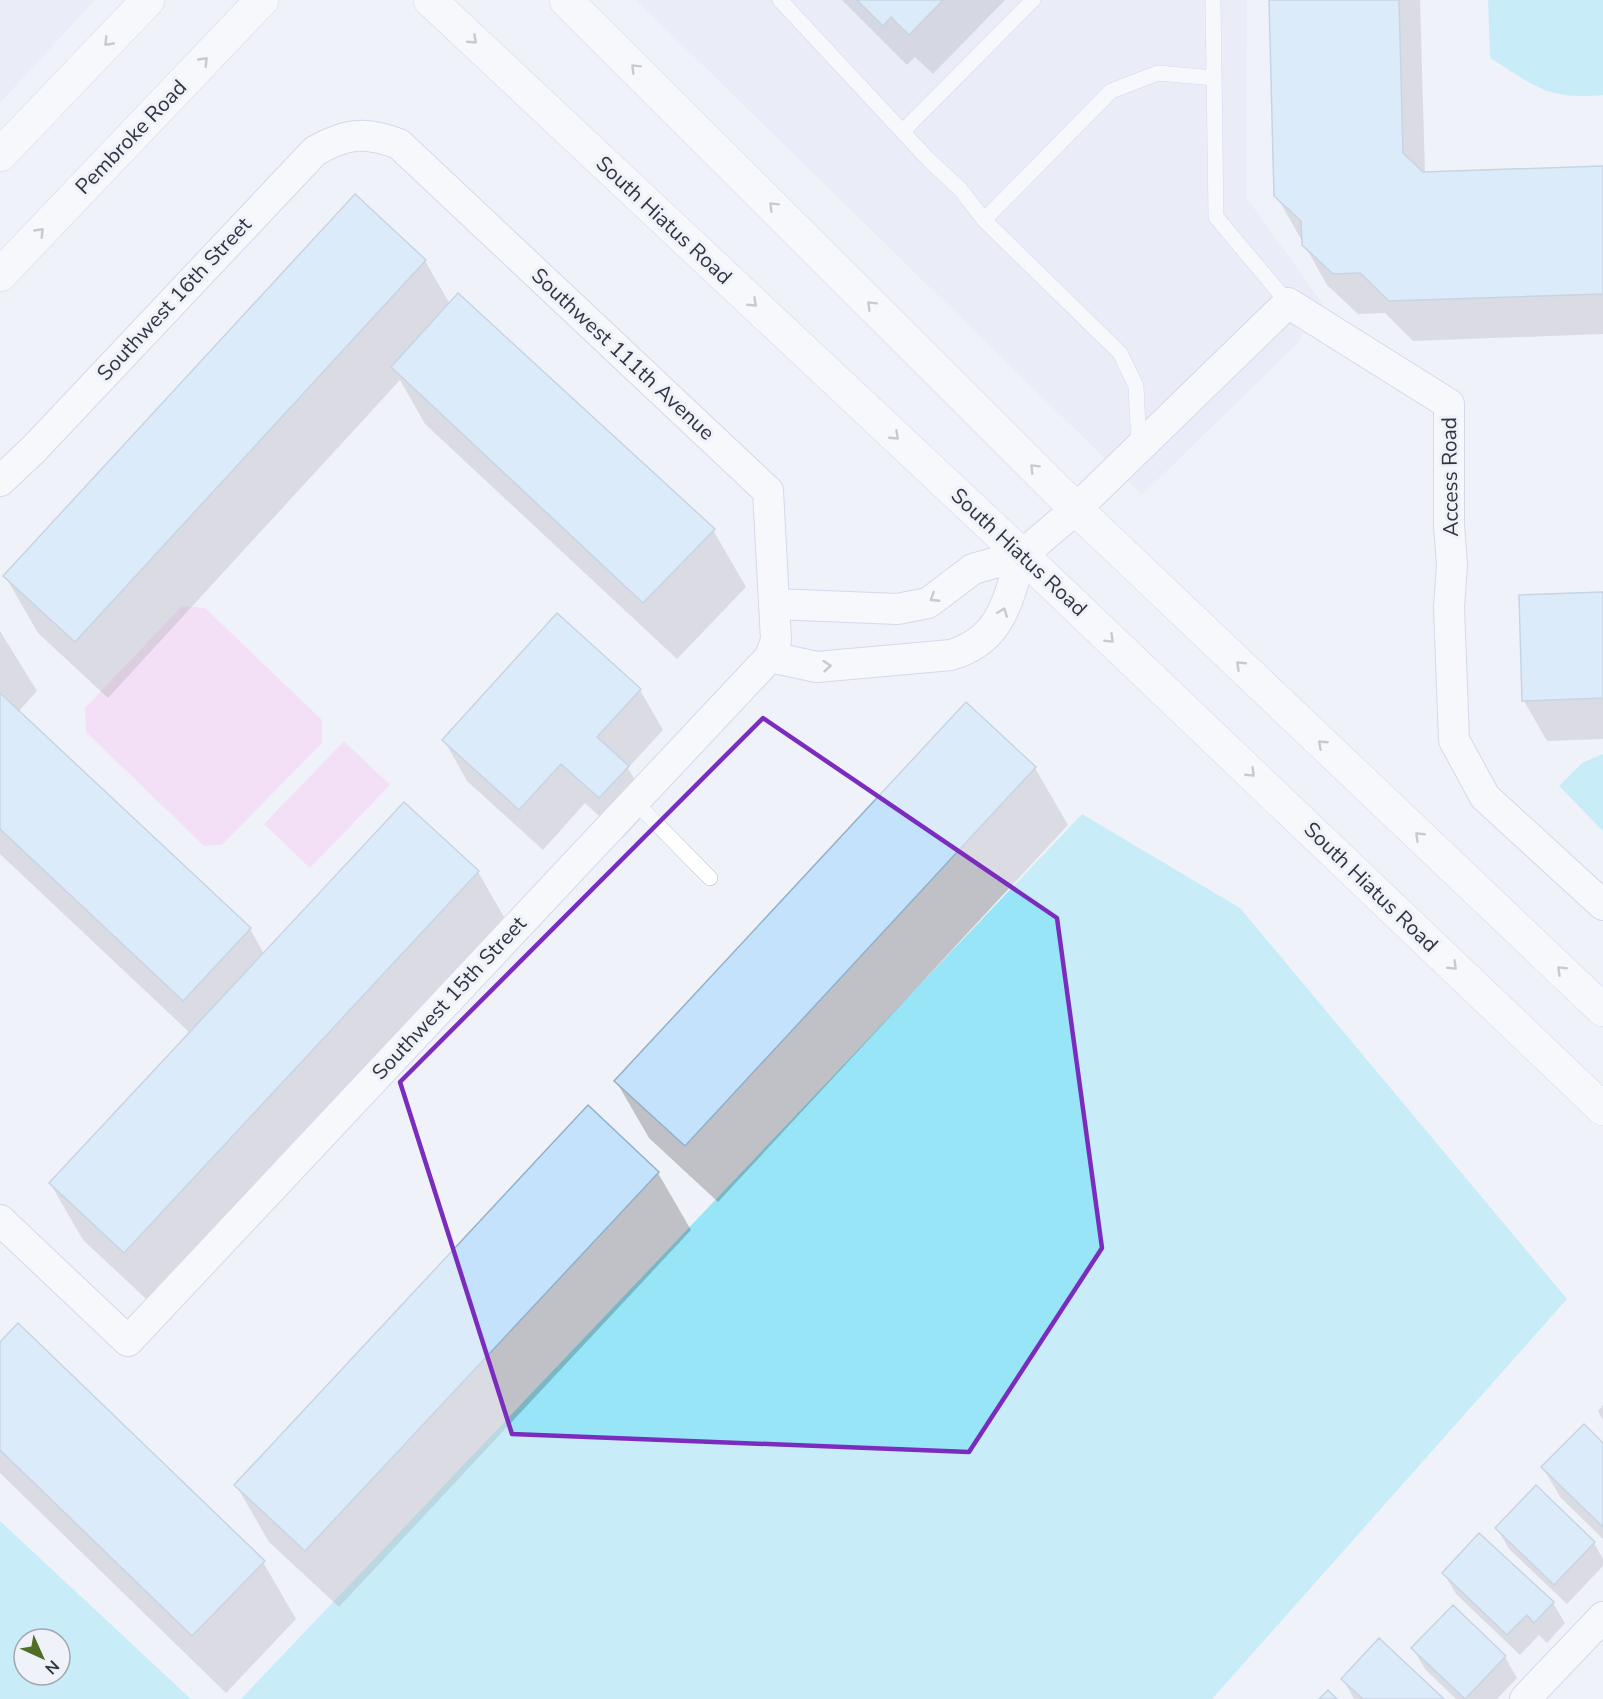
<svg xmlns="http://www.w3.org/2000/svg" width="1603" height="1699" font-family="'Nunito Sans',sans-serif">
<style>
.built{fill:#e2e7f7}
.green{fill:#f5caf1}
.water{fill:#98e5f7;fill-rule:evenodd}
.shadow{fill:#0003}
.building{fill:#c4e2fb;stroke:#93b0c9;stroke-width:1.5}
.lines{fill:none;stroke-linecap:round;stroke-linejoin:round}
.service-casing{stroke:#b1badb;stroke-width:16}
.minor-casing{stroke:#b1badb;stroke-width:32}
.secondary-casing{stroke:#b1badb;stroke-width:34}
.service{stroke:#fff;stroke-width:15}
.minor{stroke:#fff;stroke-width:30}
.secondary{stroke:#fff;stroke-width:33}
.oneway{stroke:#989aa0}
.marked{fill:none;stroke:#7b2cbf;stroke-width:4.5;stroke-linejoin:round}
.labels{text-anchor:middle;stroke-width:6;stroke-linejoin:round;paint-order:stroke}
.street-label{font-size:21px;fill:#313542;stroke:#f0f2f9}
</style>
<rect width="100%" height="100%" fill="#f0f2f9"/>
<path class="built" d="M0,0H95L0,103Z
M636,0H1247L1246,197L1323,304L1296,345L1142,495Z"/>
<path class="green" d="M182,606L205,608L322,720V743L222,845L204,846L86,732L85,708Z
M344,741L390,785L310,868L264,824Z"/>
<path class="water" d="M1488,0H1603V95C1547,100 1535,86 1490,58Z
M1603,754V831L1559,786L1582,763Z
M1082,814L1240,908L1567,1299L1212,1699H241Z
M0,1521L191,1699H0ZM24,1639H60V1675H24Z"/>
<path class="shadow" d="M842,0H1005L933,74L915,57L907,65Z
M1270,0H1420L1425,173L1603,167V334L1413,341L1385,313L1358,314L1327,285L1276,195Z
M425,261L450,304L713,530L746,587L677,659L425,424L400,380L108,698L38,633L5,576Z
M1603,594V739L1547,741L1524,701Z
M0,631L37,691L18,712L250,929L264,954L478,872L511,929L157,1309L83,1240L50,1183L190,1033L0,854Z
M640,690L663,730L628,768L651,807L623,838L585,803L543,850L467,781L444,740Z
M966,704L1035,768L1068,825L718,1202L649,1138L616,1081Z
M658,1173L691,1230L339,1607L269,1542L236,1485Z
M0,1344L263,1562L296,1619L226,1693L0,1473Z
M1603,1405V1420L1598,1411Z
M1603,1445V1539L1561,1498L1543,1468Z
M1497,1528L1594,1543L1603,1559V1566L1567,1604L1509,1549Z
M1444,1573L1553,1603L1565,1623L1547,1643L1539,1635L1520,1655L1456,1594Z
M1453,1607L1505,1657L1517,1678L1497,1699H1456L1425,1669L1413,1649Z
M1343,1679L1441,1699H1354Z"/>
<path class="building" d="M857,0H943L909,35L891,17L883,26Z
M1269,0H1399L1403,153L1423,172L1603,166V294L1389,301L1360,273L1333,274L1302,245L1301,221L1274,196Z
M355,194L426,260L75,642L3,576Z
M458,293L715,529L643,603L391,367Z
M1603,592V698L1522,701L1519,595Z
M557,613L641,689L597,737L629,766L599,798L561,764L519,810L442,740Z
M0,693L251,928L183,1001L0,829Z
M966,702L1036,767L685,1146L614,1081Z
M404,802L479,871L124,1253L49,1183Z
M588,1105L659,1172L305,1551L234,1485Z
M18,1323L265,1561L192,1636L0,1450V1342Z
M1584,1424L1603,1443V1527L1541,1467Z
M1536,1485L1595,1542L1554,1585L1495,1528Z
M1479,1533L1554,1602L1534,1623L1527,1615L1507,1635L1442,1573Z
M1453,1605L1506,1656L1465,1699L1411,1648Z
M1379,1638L1444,1699H1363L1341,1679Z
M1328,1690L1337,1699H1319Z"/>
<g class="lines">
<defs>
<path id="service" d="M780,0L927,158L961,190L984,220L1120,353L1136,386L1139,447
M1213,0L1216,217L1288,303
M904,130L1033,0
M984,220L1111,91L1158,73L1214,78
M634,801L710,878"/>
<path id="minor" d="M0,481L34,449L315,151C347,133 365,131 399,144L768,491L776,640L770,657L128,1341L0,1220
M775,604L897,609L928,603L973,569L1022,555L1076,509L1288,303L1449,404V525L1452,565L1449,607L1454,740L1485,797L1603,905
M770,657L817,667L951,655C1003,639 1007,600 1022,555
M1525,1699L1603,1617"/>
<path id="secondary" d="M430,0L1022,555L1603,1109
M566,0L1076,509L1603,1010
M0,155L148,0
M0,275L262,0"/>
</defs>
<use href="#service" class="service-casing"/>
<use href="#minor" class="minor-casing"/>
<use href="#secondary" class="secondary-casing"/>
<use href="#service" class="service"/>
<use href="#minor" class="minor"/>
<use href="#secondary" class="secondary"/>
</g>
<defs><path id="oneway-chevron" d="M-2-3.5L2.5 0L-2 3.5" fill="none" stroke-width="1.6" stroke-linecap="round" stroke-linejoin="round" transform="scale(1.5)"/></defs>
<g class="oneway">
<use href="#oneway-chevron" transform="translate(473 40) rotate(43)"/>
<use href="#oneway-chevron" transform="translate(108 42) rotate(134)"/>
<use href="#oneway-chevron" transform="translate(204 61) rotate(-46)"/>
<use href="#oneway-chevron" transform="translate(635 68) rotate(-135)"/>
<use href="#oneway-chevron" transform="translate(773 206) rotate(-135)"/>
<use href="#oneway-chevron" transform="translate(40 232) rotate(-46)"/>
<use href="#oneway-chevron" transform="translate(753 303) rotate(43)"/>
<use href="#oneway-chevron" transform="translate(871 305) rotate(-135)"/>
<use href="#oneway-chevron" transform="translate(895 436) rotate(43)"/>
<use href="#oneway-chevron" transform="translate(1034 468) rotate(-135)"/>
<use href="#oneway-chevron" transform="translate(934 598) rotate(147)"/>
<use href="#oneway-chevron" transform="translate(1003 612) rotate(-69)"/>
<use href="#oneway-chevron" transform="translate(1110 639) rotate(44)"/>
<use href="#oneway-chevron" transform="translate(1240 665) rotate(-136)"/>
<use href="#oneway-chevron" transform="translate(827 666) rotate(-5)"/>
<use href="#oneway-chevron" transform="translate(1322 744) rotate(-137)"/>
<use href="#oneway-chevron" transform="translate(1251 773) rotate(44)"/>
<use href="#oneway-chevron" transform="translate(1419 836) rotate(-136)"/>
<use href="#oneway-chevron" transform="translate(1453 966) rotate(44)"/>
<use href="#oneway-chevron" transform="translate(1561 970) rotate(-136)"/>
</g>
<path d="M0 0H1603V1699H0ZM763,718L1057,918L1102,1248L969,1452L512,1434L400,1082Z" fill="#f0f2f9" fill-opacity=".55" fill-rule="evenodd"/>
<path class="marked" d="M763,718L1057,918L1102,1248L969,1452L512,1434L400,1082Z"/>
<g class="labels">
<g class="street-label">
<text transform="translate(131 137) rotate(-46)" y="7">Pembroke Road</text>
<text transform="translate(664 220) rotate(43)" y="7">South Hiatus Road</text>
<text transform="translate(174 299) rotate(-47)" y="7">Southwest 16th Street</text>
<text transform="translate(623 354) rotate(43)" y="7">Southwest 111th Avenue</text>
<text transform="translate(1450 477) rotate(-91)" y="7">Access Road</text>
<text transform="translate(1019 552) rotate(43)" y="7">South Hiatus Road</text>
<text transform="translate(1371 887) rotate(44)" y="7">South Hiatus Road</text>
<text transform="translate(449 998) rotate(-47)" y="7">Southwest 15th Street</text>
</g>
</g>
<g transform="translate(42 1657) rotate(135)"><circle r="28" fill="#f0f2f9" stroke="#a4a6b0" stroke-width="1.5"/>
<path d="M0-4.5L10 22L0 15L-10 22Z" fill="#506f24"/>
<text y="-9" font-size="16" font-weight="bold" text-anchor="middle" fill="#313542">N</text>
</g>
</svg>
